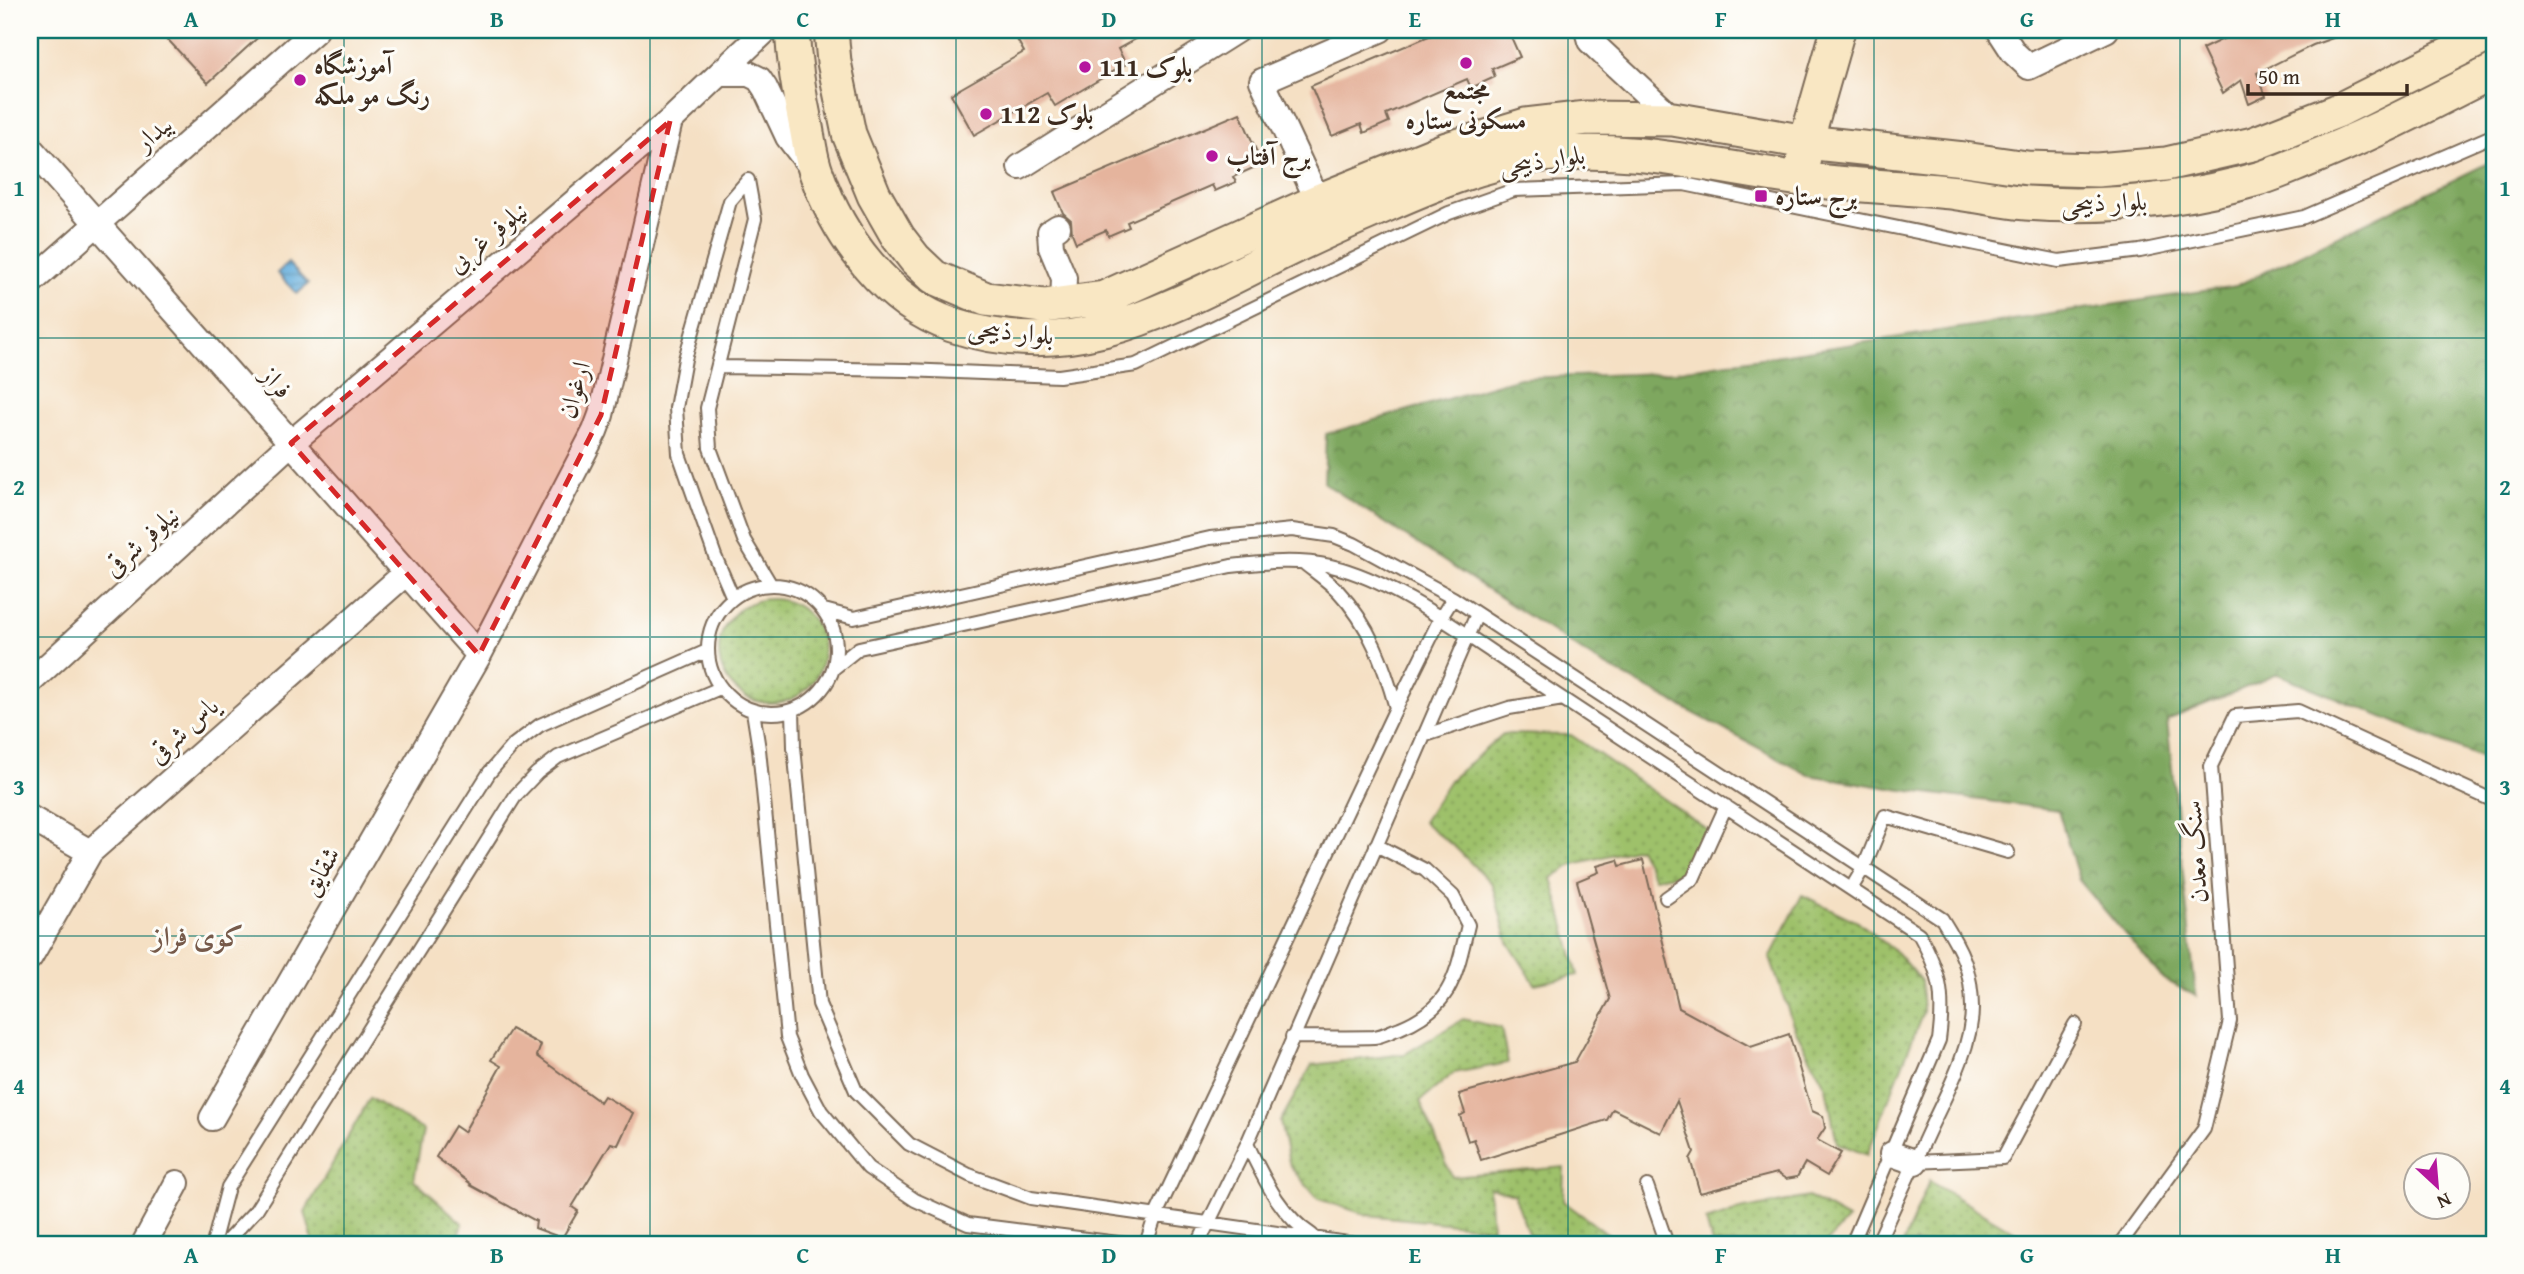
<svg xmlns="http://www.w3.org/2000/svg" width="2524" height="1274" font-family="'Gentium Book Plus',Amiri,serif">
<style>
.grass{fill:url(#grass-dots);stroke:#6c7644;stroke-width:2}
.forest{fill:url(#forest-crowns);stroke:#5c683e;stroke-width:2}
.water{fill:url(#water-rules);stroke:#516d7e;stroke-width:2}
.building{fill:#e5b49d}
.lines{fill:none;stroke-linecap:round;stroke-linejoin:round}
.lane-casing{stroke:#7c6a58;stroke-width:16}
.street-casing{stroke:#7c6a58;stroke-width:28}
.secondary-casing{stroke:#7c6a58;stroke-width:37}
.lane{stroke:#fff;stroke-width:12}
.street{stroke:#fff;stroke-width:24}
.secondary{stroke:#f9e7c3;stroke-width:33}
.marked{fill:#d62828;fill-opacity:0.2;stroke:#d62828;stroke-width:5;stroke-dasharray:14 9;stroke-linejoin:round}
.grid{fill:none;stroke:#0f766e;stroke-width:2;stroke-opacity:0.55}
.poi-dot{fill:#b5179e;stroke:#fdfcf7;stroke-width:2.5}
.labels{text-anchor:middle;stroke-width:6;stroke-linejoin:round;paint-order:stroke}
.poi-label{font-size:26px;font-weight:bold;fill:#3b2a1e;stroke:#fdfcf7;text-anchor:start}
.street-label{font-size:26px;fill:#3b2a1e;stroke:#fdfcf7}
.neighbourhood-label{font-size:28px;font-weight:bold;fill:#765a4a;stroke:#fdfcf7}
.neatline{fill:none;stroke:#0f766e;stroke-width:2.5}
.grid-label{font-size:23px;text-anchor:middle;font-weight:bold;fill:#0f766e}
</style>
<defs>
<pattern id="grass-dots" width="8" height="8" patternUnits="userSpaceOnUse" patternTransform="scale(1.75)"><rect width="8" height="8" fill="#9ec16b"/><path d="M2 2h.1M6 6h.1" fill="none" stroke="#829d57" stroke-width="1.8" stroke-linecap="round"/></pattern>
<pattern id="forest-crowns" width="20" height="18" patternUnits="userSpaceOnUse" patternTransform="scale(1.75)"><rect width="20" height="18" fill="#7ea75f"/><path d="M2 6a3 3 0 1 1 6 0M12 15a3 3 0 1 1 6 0" fill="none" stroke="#68884e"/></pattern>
<pattern id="water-rules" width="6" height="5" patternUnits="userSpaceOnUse" patternTransform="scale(1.75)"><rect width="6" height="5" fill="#67b0df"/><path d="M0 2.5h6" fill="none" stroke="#568fb4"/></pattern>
</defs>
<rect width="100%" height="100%" fill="#fdfcf7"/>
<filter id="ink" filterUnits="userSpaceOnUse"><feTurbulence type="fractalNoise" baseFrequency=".0143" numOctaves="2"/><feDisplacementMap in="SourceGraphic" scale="14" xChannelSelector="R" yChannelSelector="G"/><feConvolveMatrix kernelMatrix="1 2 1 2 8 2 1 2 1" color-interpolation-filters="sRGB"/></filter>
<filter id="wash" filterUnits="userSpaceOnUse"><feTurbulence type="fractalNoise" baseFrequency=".00686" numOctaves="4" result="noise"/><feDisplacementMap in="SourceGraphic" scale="28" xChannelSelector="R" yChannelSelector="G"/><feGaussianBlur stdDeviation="1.57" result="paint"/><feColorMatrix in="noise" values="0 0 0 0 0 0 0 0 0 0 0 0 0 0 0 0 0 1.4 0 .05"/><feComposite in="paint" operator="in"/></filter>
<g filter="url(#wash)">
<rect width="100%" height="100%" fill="#f5e0c4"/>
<path class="grass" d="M719 651a52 52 0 1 1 104 0a52 52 0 1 1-104 0Z
M1503,734L1571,735L1711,832L1682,874L1654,878L1639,848L1574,864L1552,878L1578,975L1535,984L1508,942L1492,884L1456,848L1423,822L1450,780Z
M1802,895L1860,923L1897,953L1921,981L1923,1012L1867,1155L1837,1143L1826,1087L1794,1027L1770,958Z
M1463,1019L1501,1028L1508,1063L1454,1073L1420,1101L1452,1177L1564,1167L1563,1201L1620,1244L1529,1235L1514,1194L1489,1187L1492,1228L1367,1215L1318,1199L1290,1166L1280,1122L1312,1065L1405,1054Z
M370,1098L423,1130L414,1180L463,1224L453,1244H311L313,1241L305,1212Z
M1929,1181L2035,1244H1903Z
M1808,1197L1848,1219L1825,1244H1712L1706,1221L1740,1210Z"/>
<path class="forest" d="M2494,160V763L2278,674L2167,720L2196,996L2163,979L2079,880L2058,810L1902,790L1809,775L1602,664L1324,483L1326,434L1519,378L1662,373L2236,286Z"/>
<path class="water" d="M288,263L308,284L297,294L277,273Z"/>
<g id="blocks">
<path class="building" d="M159,30H266L208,83Z
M1026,30H1152L1118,49L1126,64L1085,88L1055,106L1047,93L974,135L951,94L1024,52L1015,36Z
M1443,30H1508L1520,57L1492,69L1495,77L1471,88L1467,79L1386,114L1389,122L1364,133L1361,124L1332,136L1311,86Z
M2242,30H2347V33L2313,45L2257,73L2266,96L2249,104L2241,80L2223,93L2202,49Z
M1240,113L1262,164L1233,177L1236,182L1215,191L1212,185L1127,222L1129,227L1108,236L1106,230L1076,243L1072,233L1071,220L1063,213L1054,192Z
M1618,860L1620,866L1643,860L1679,1008L1751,1047L1789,1034L1812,1111L1823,1116L1825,1128L1817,1140L1841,1153L1827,1176L1805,1163L1797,1177L1786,1179L1777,1173L1700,1193L1690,1159L1694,1152L1677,1101L1661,1133L1613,1109L1607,1120L1481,1160L1474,1139L1468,1141L1460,1116L1465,1113L1459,1094L1575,1062L1610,999L1577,881L1599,872L1597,866Z
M511,1029L541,1045L537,1056L600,1102L604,1096L633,1113L618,1145L611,1143L572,1207L578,1211L562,1238L535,1228L536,1221L470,1185L471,1184L436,1157L455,1126L464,1132L501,1066L491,1060Z"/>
</g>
</g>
<g filter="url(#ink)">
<use href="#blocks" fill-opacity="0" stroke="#7c6a58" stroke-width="2"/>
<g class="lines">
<defs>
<path id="lane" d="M718,367L906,370L1059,376L1136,365L1449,213L1514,190L1684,184L2059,261L2140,251L2304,217L2494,135
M1304,563C1315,572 1328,581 1338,591C1370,625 1384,665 1396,708
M708 649a64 64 0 1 1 128 0a64 64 0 1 1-128 0Z
M733,598L715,556L679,454L676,408L685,359L730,201L748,180L755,219L707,408L710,448L744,540L771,585
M824,610L854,618L1210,538L1292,530L1334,536L1354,544L1453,598L1942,919C1961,949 1972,970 1972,1008C1972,1049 1945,1096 1928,1133C1911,1170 1894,1207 1877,1244
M834,668L859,648L1231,566C1265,562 1298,559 1331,566C1396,581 1469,638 1525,674C1657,760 1788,847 1919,934C1941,974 1945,995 1939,1040L1852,1244
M793,710L794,747L819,1004L856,1091L909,1144L969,1175L1031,1198L1355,1244
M753,711L759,749L787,1037L802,1075L821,1111L868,1168L915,1200L968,1224L1126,1244
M1423,736L1509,708L1563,699
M1851,889L1864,867L1885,816L2008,852
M1666,898L1693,879L1726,806
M1292,1037C1319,1037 1347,1038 1374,1037C1383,1036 1391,1031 1400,1028C1452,1007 1456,975 1468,925L1453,896L1425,870L1376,845
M1247,1144C1264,1178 1279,1214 1312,1235
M1915,1162L2003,1158L2075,1024
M1647,1186L1667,1244
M213,1244L228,1187L489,773L512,746L540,725L707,651
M224,1244L256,1210L516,795L537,773L558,757L720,688
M1146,1244L1155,1217L1396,708L1440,619L1453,598
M1198,1244L1247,1144L1477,614
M2120,1244L2204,1129L2230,1021L2211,766L2235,716L2298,711L2494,801"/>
<path id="street" d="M1587,30L1590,41L1673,119
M1999,30L2014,53L2029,67L2106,30
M720,74H749L759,79L765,88L788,137L811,167
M30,148L479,655
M1020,167L1237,30
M1318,201L1262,81L1380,30
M1058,227L1050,232L1051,247L1064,278L1063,304
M30,283L316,30
M30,682L291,443L670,121L766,30
M30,818L90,852
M30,957L90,852L406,573
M212,1118L479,655L595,431L601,415L670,121
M1892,1154L1915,1162
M144,1244L177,1183"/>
<path id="secondary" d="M792,30C794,63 799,94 806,127C809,143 811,160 817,175C839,237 887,303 952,325C1069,364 1159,314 1261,263C1302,242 1344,223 1386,205C1434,184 1484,163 1536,156C1626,143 1712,167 1801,179C1853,186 1906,187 1958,193C1981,196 2004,201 2026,203C2105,209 2185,200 2261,178C2277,173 2292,166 2307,160C2371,135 2432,102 2494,71
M831,30L834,62L849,134L874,195L898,237L915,259L934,277L986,299L1044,306L1104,298L1318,201L1447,149L1526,125L1587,118L1673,119L1806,142L1964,159L2027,168L2097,170L2166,164L2253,144L2337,111L2494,32
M1803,163L1806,142L1838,30"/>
</defs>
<use href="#lane" class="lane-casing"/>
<use href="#street" class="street-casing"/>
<use href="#secondary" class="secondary-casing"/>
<use href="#lane" class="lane"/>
<use href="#street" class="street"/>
<use href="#secondary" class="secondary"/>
</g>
</g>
<path class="marked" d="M670,121L601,415L479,655L291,443Z"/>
<path class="grid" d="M344,30V1244M650,30V1244M956,30V1244M1262,30V1244M1568,30V1244M1874,30V1244M2180,30V1244M30,338H2494M30,637H2494M30,936H2494"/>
<g class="poi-dot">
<circle cx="1466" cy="63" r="7"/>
<circle cx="1085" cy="67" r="7"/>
<circle cx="300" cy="80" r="7"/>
<circle cx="986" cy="114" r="7"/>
<circle cx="1212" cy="156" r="7"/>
<rect x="1754" y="189" width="14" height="14" rx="3.5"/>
</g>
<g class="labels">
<g class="poi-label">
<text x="314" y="74">آموزشگاه<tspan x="314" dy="30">رنگ مو ملکه</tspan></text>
<text x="1099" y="76">بلوک 111</text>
<text x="1466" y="99" text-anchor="middle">مجتمع<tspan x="1466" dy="30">مسکونی ستاره</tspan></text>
<text x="1000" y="123">بلوک 112</text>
<text x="1226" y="165">برج آفتاب</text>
<text x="1775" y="205">برج ستاره</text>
</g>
<g class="street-label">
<text transform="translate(153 133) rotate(-41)" y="9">بیدار</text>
<text transform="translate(1542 160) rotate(-8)" y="9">بلوار ذبیحی</text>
<text transform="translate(2104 202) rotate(-2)" y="9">بلوار ذبیحی</text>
<text transform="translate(487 237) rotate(-40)" y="9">نیلوفر غربی</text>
<text transform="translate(1011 331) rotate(6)" y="9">بلوار ذبیحی</text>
<text transform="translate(277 382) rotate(49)" y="9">فراز</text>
<text transform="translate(574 390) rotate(-74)" y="9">ارغوان</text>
<text transform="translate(141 541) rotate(-42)" y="9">نیلوفر شرقی</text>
<text transform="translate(183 730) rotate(-42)" y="9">یاس شرقی</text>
<text transform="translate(2195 852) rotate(-94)" y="9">سنگ معدن</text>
<text transform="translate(320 871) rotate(-60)" y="9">شقایق</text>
</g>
<g class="neighbourhood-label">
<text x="198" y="946">کوی فراز</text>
</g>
</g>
<rect width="2524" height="1274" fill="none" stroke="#fdfcf7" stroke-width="77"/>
<g transform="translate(2437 1186) rotate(154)"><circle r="33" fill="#fdfcf7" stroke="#afa8a0" stroke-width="2"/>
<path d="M0-5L12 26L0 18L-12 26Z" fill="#b5179e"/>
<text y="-10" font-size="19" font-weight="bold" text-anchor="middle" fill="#3b2a1e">N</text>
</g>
<path d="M2248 84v10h159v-10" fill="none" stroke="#3b2a1e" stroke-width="3.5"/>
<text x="2258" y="84" font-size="21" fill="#3b2a1e" stroke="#fdfcf7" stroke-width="5" paint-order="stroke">50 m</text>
<rect x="38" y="38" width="2448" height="1198" class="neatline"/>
<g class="grid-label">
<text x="191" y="27">A</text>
<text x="497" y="27">B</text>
<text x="803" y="27">C</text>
<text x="1109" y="27">D</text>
<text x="1415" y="27">E</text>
<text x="1721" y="27">F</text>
<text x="2027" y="27">G</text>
<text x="2333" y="27">H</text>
<text x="19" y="196">1</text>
<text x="2505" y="196">1</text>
<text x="19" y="495">2</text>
<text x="2505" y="495">2</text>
<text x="19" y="795">3</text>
<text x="2505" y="795">3</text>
<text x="19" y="1094">4</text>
<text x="2505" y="1094">4</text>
<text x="191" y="1263">A</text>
<text x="497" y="1263">B</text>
<text x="803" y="1263">C</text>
<text x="1109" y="1263">D</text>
<text x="1415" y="1263">E</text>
<text x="1721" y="1263">F</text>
<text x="2027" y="1263">G</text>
<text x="2333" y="1263">H</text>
</g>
</svg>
